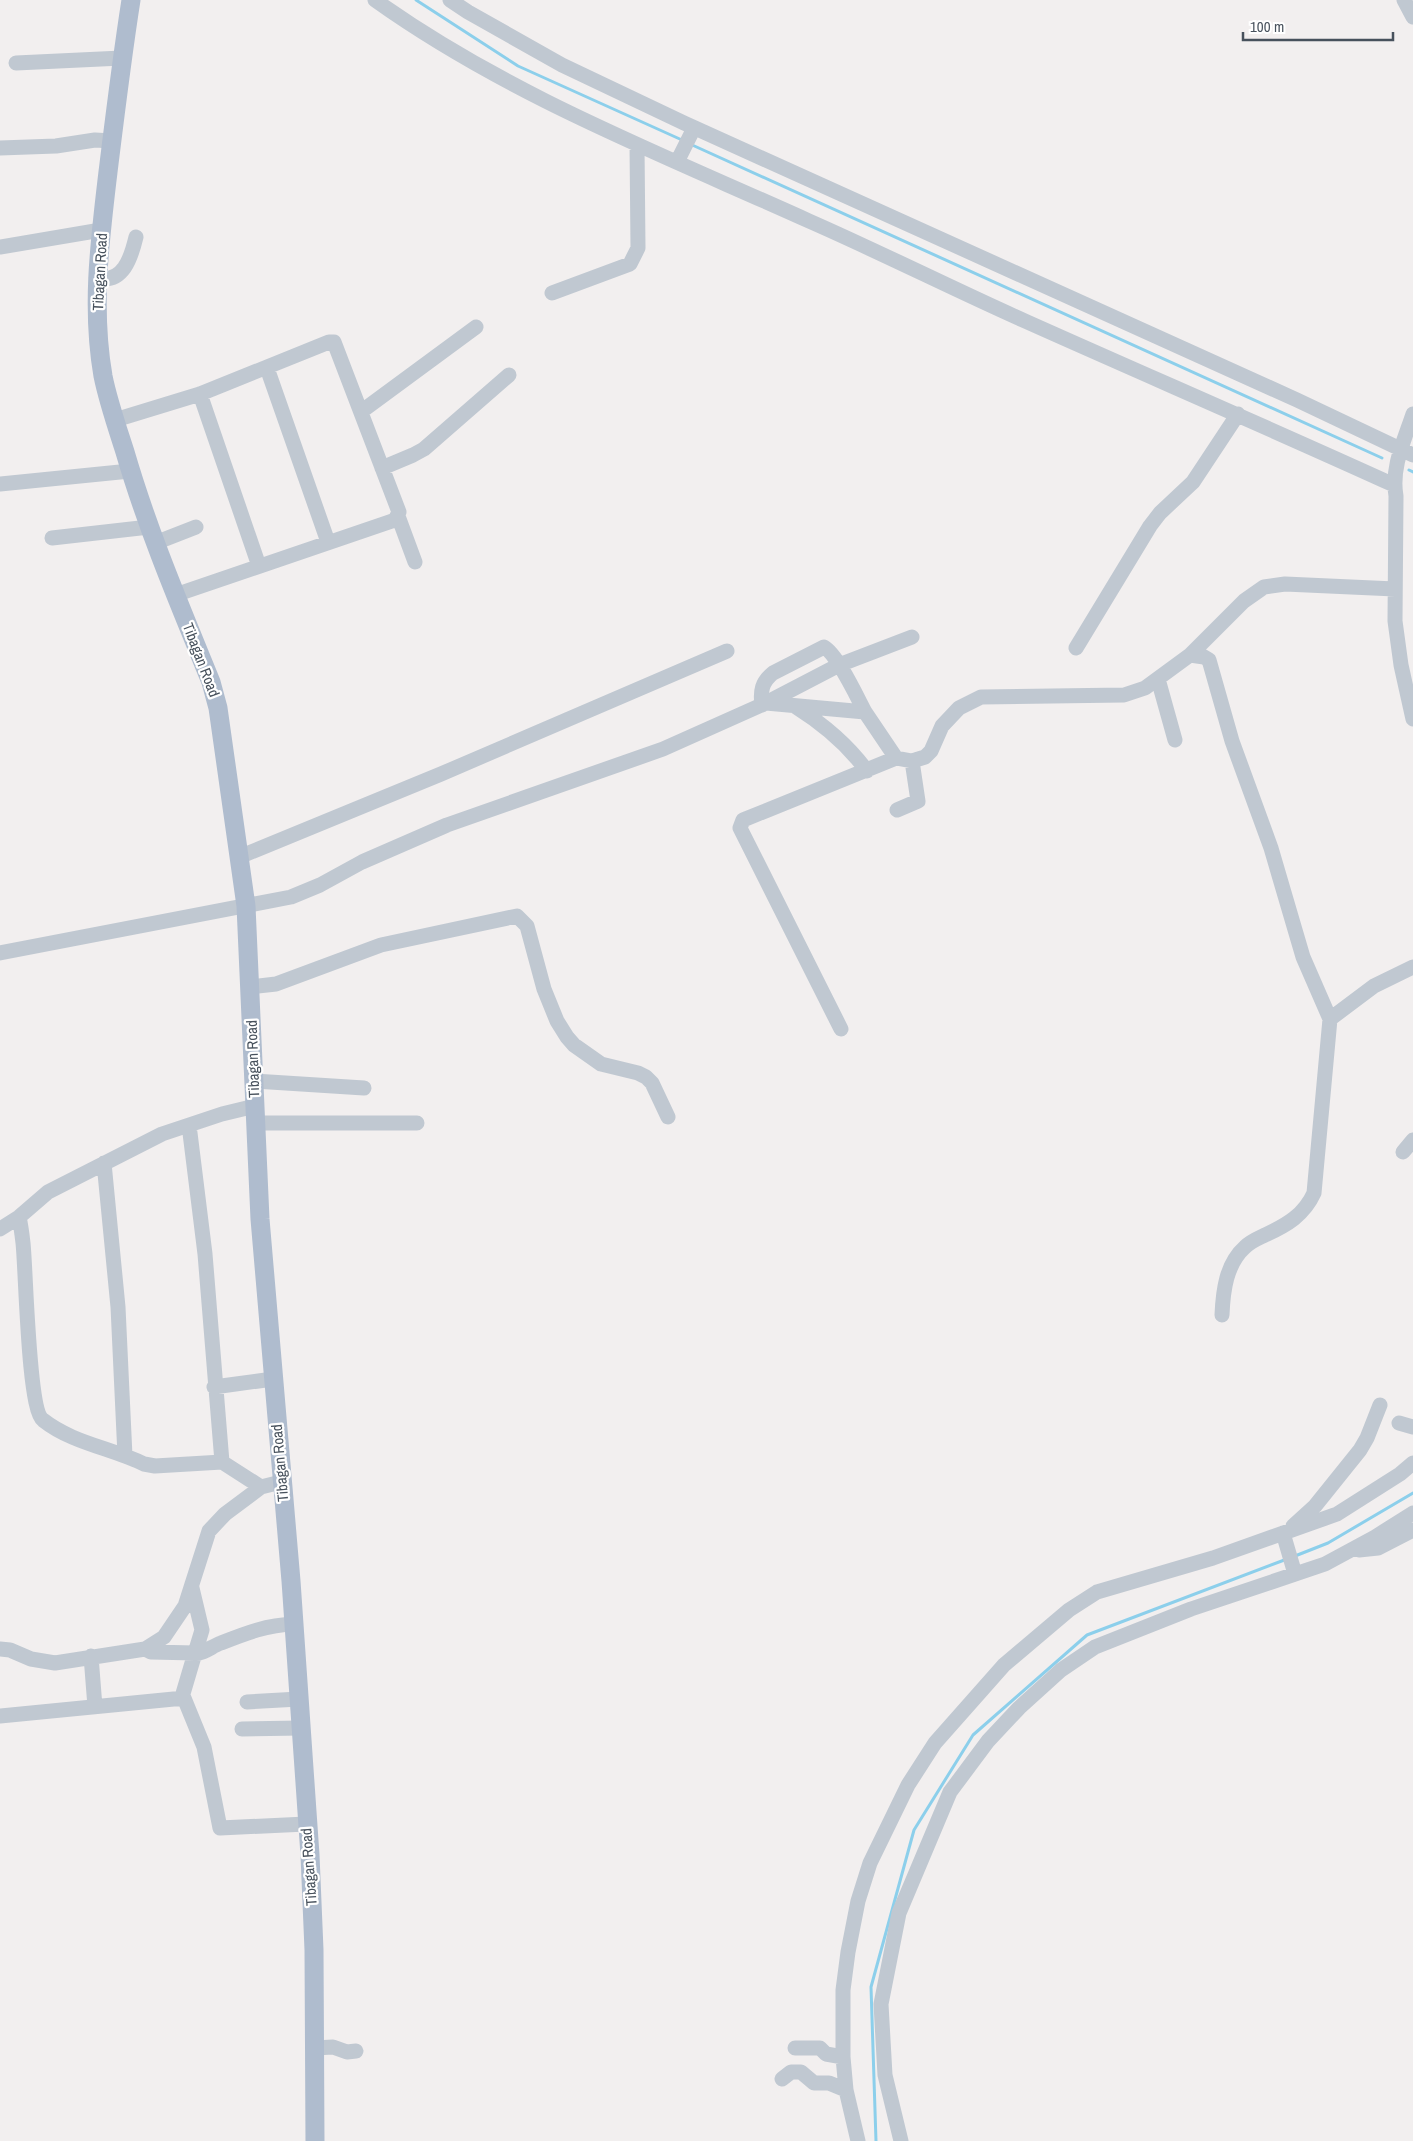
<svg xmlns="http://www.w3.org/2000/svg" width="1413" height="2141" font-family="'Archivo Narrow',sans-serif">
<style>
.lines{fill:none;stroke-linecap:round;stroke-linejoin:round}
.stream{stroke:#8ccfeb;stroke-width:3}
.minor{stroke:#c0c8d1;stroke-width:15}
.major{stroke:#afbcce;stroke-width:19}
.labels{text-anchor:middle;stroke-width:4.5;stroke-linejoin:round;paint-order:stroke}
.street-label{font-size:15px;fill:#47515c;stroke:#fff}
</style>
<rect width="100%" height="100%" fill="#f2efef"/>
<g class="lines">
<path class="stream" d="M416,0L518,66L682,140
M690,144L1382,458
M1409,470L1413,472
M1295,1556L1328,1543L1413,1493
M876,2141L871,1987L914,1830L973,1735L1087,1635L1287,1559"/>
<path class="minor" d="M375,0C508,95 661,154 809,221C882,253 953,289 1025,321C1148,376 1271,429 1394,485
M450,0L468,12L562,65L684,123L1297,400L1413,455
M1404,0L1413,17
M16,63L122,58
M0,148L56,146L95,140L112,141
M677,162L694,128
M0,247L101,230
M97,278C123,284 131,258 136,237
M552,293L630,264L638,248L637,145
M267,368L328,542
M200,394L259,566
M362,411L476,327
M1413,414C1404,441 1391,468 1396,496L1395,621L1401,665L1413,719
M115,420L200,394L329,342H334L399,512L395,520L175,595
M382,468L413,455L424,449L509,375
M0,484L130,471
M398,516L415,562
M52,538L149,527
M155,543L196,527
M1076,648L1150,526L1160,513L1193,482L1238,414
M1190,655L1204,657L1209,660L1232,741L1271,848L1303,957L1330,1019L1314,1193C1304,1215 1287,1225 1265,1235C1259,1238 1251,1241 1245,1247C1226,1264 1223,1291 1222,1315
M1158,679L1175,740
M766,703L839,665L912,637
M762,705C760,691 762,682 773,673L824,647C837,654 857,697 865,712
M796,707C823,724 848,745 867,771
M897,810L918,801L912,761
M239,857L441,774L727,651
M0,953L291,897L320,885L362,862L447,825L663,749L766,703L865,712L896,758L912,761L925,757L931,751L942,726L959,708L981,697L1124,695L1145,688L1190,655L1244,601L1264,587L1285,584L1395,589
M250,987L276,984L381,945L517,916L527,926L544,989L557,1021L567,1037L574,1045L601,1064L638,1073L646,1077L652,1083L668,1117
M1330,1019L1374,986L1413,967
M841,1029L740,828L743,820L896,758
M254,1081L364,1088
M256,1123H417
M189,1125L205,1254L222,1462
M1403,1152L1413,1140
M104,1163L118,1307L125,1456
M19,1217C21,1226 22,1234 23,1243C26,1270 28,1409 43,1420C72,1443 111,1448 144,1464L155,1466L222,1462L261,1487
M0,1229L19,1217L48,1192L162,1134L222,1114L255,1106
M214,1387L273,1379
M1399,1423L1413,1427
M1293,1526L1315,1506L1360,1450L1367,1438L1380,1405
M1283,1533L1295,1574
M1359,1550L1378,1548L1413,1530
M0,1649L10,1650L31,1659L55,1663L145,1649L164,1637L185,1606L209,1531L225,1514L261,1487L281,1482
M145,1649L151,1652L195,1653L202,1630L192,1588
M91,1656L95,1707
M182,1697L195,1653C204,1654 212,1646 221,1643C246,1633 267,1625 294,1624
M247,1702L299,1699
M0,1716L184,1698L204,1747L220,1828L306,1824
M242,1729L301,1728
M315,2048L333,2047L347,2052L356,2051
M795,2048H820L826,2054L843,2057
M782,2079L791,2072H801L814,2083H829L846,2090
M858,2141L846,2090L843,2057V1990L848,1952L858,1901L870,1863L908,1785L935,1743L1004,1665L1069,1610L1097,1592L1213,1558L1337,1514L1400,1474L1413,1463
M901,2141L885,2075L881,2004L899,1913L950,1792L988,1741L1019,1708L1061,1670L1095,1647L1191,1609L1325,1564L1375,1537L1413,1513"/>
<path class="major" d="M131,0C122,57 115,115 108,172C100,240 91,307 103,376C108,401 117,427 125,452C148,531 180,606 211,682L218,708L246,906L260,1219L291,1581L310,1855L314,1950L315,2141"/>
</g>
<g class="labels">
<g class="street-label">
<text transform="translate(100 272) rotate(-87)" y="5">Tibagan Road</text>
<text transform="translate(201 660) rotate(69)" y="5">Tibagan Road</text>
<text transform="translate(253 1059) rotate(-92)" y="5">Tibagan Road</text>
<text transform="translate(280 1463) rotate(-95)" y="5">Tibagan Road</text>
<text transform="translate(309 1867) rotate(-94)" y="5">Tibagan Road</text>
</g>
</g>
<path d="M1243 32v8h150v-8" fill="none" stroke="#47515c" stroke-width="2.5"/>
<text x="1250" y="32" font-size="15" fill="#47515c" stroke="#ffffff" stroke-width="4" paint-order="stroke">100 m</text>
</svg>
